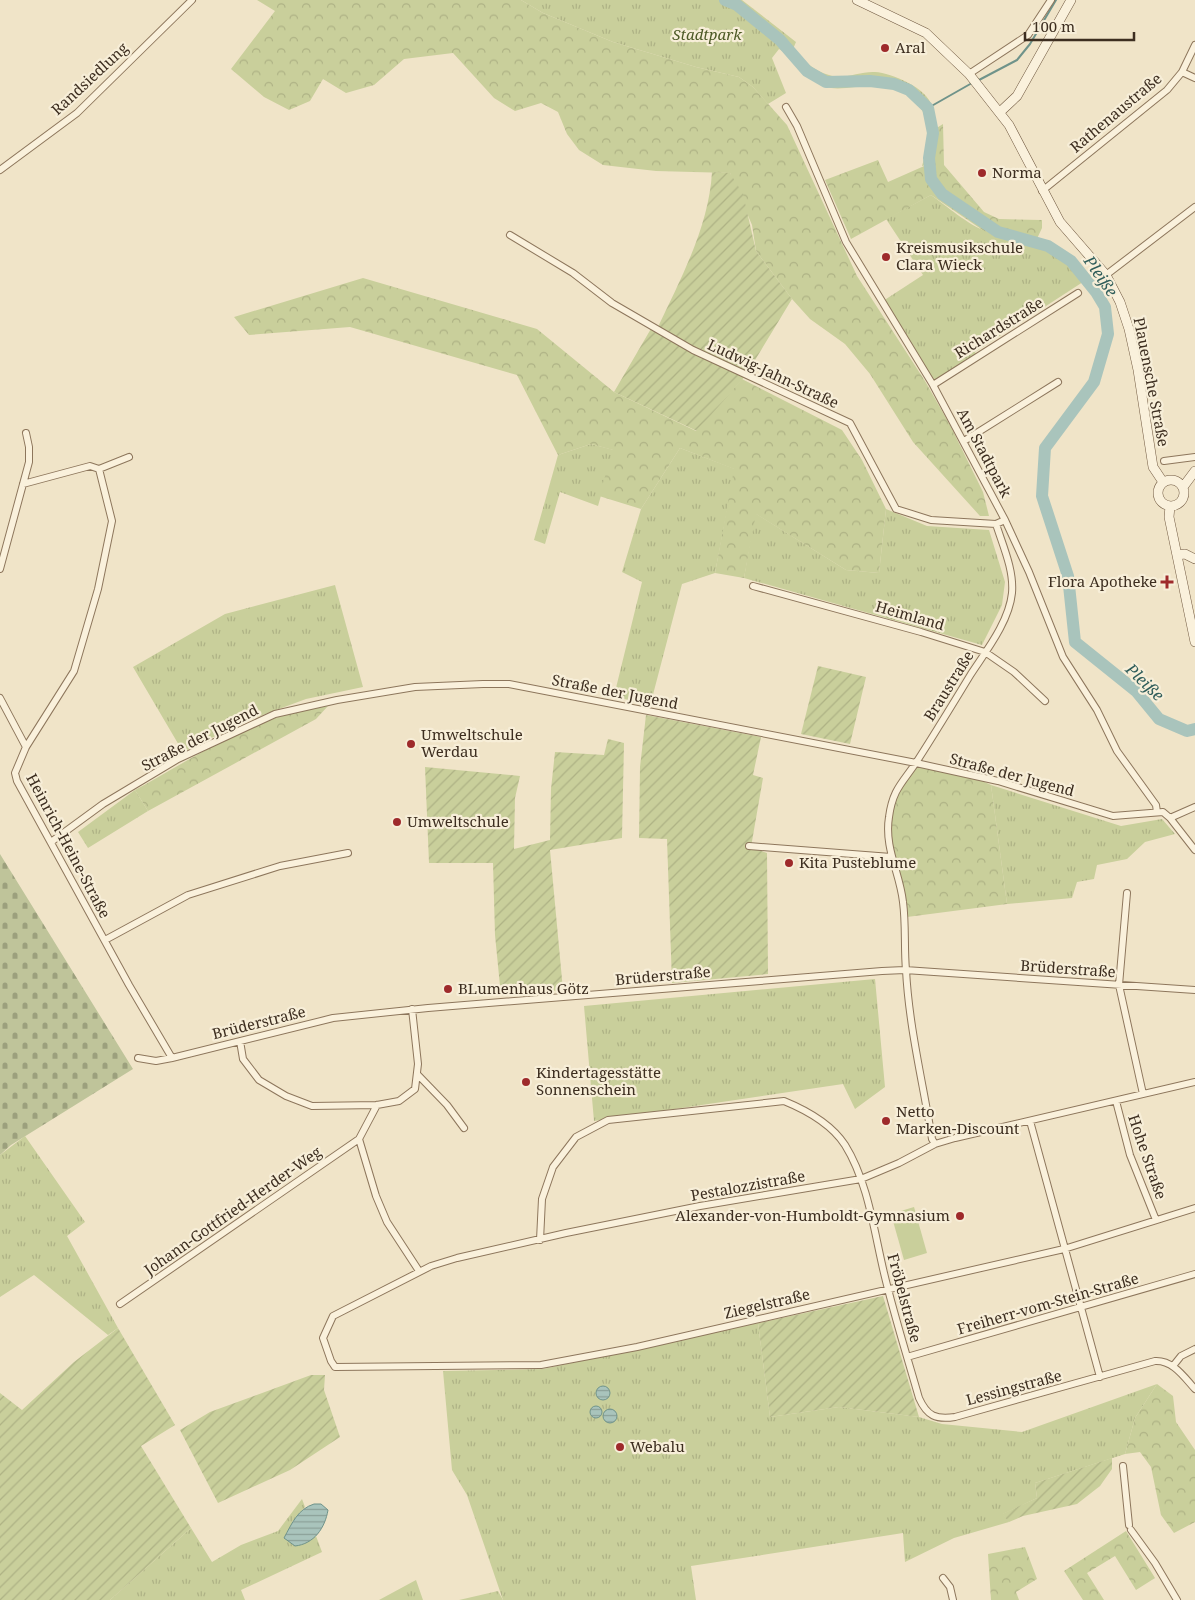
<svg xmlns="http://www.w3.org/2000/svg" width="1195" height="1600" font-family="'Noto Serif',serif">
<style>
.grass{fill:url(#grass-tufts)}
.forest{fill:url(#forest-crowns)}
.cemetery{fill:url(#cemetery-stones)}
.garden{fill:url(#garden-furrows)}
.pitch{fill:#c9cf9b}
.water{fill:url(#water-rules);stroke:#6f938a}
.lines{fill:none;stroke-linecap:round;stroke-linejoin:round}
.stream{stroke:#6f938a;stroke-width:2}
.river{stroke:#a9c4bc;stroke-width:12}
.street-casing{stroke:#8d765c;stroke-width:8}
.secondary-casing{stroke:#6f573f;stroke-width:10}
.street{stroke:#faf1dc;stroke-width:6}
.secondary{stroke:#faf1dc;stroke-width:9}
.poi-dot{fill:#9e2a2b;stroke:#f7eed8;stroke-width:2}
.labels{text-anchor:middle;stroke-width:4.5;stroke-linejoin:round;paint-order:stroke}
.park-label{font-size:15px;font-style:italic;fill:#4d5a26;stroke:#f7eed8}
.poi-label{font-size:15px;fill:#3d2e20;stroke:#f7eed8;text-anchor:start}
.street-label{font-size:15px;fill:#3d2e20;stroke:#f7eed8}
.water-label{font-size:16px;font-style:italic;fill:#2f5d5a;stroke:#f7eed8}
</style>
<defs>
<pattern id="grass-tufts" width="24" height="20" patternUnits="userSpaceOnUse" patternTransform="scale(1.25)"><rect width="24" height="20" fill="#c9cf9b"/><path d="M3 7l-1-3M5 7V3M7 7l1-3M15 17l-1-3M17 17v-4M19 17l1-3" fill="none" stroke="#aeb285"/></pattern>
<pattern id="forest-crowns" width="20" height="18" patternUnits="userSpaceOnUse" patternTransform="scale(1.25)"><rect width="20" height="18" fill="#c9cf9b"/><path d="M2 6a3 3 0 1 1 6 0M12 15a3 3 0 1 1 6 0" fill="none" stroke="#aeb285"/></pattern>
<pattern id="cemetery-stones" width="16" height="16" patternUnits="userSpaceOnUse" patternTransform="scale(1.25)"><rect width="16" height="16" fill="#bfc49a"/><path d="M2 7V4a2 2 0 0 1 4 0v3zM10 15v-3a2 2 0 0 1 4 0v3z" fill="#9ca07d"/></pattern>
<pattern id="garden-furrows" width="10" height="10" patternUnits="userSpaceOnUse" patternTransform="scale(1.25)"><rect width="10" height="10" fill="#c9cf9b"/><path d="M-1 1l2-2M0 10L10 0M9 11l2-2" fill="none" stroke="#aeb285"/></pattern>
<pattern id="water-rules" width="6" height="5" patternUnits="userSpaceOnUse" patternTransform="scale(1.25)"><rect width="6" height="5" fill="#a9c4bc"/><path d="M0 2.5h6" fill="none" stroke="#8ba098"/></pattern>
</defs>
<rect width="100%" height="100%" fill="#f0e4c8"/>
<path class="grass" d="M521,0H742L796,42L793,49C803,60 814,71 829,75C844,80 860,71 875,72C892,73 927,88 932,106C937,125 934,144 932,163L922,166C935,125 926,88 877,86C863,85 843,90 831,88C807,83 797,59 779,49L772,58L786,93L768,104L753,87L739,77L696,67L613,42L543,13Z
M931,195C947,206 968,225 986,231C1033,249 1049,235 1086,280L975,352L977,356L933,385L883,301L923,275L886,219Z
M591,444L614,450L598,506L560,492L545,544L534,540L558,455Z
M680,448L735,469L715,573L682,584L650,706L614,696L642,582L622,572L641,509Z
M886,509L927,526L989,530L1005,582L1002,605L982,645L744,578L755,513L846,570L879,573Z
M335,585L363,687L306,699L244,722L183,752L133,667L225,614Z
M991,785L1121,826L1162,819L1175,834L1145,842L1127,859L1097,865L1094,879L1077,882L1072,898L1007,904Z
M135,790L148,811L88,848L78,832Z
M875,979L885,1087L855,1109L843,1084L594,1121L584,1006Z
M25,1136L85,1222L67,1236L118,1328L108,1335L34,1275L0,1297V1155Z
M758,1323L770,1417L839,1407L919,1417L942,1424L1022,1432L1157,1384L1135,1418L1125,1454L1035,1483L1037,1498L1003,1514L1009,1522L954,1538L905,1562L903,1533L691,1566L696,1600H503L467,1495L452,1470L443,1371L543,1369Z
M302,1499L305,1507L292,1522L301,1545L316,1536L322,1552L241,1590L245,1600H110L191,1528L212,1562L241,1545L278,1531Z
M416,1580L423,1600H379Z"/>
<path class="forest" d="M257,0H521L543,13L613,42L696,67L739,77L753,87L787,125L857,276L925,381L950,425L983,492L989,516H980L913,442L870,374L845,344L810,319L792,299L756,251L752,225L730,173L656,171L603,165L579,150L567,134L558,112L541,103L515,111L494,98L453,53L404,59L374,85L346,93L323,79L310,101L289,110L264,97L231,69L275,11Z
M943,124L944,165L984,212L999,219L1042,220V228L1035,243L984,231L931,195L851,239L825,180L878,160L888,182L931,163L935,129Z
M363,278L537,329L614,392L696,431L742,379L842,430L862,460L886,509L879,573L846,570L756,514L744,578L715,573L734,469L680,448L641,509L599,496L613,450L591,444L558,455L517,375L350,327L249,335L234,317Z
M328,706L316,719L148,811L135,790C192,759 261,712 328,706Z
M916,763L970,775L991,785L1007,904L907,917L887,835L892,799Z
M1157,1384L1173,1396L1176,1422L1195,1450V1522L1174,1533L1161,1515L1151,1467L1140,1452L1125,1454L1135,1418Z
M1126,1531L1155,1578L1136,1590L1115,1556L1087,1573L1104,1600H1083L1064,1571Z
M1025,1547L1037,1579L1016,1592L1019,1600H991L988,1554Z
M498,1591L503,1600H459Z"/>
<path class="cemetery" d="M0,854L133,1069L11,1145L0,1155Z"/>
<path class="garden" d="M712,172L730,173L743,194L756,251L792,299L746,375L697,431L614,392L652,327L657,329C680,280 709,227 712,172Z
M818,666L866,677L850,744L801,734Z
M646,715L761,737L753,775L763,778L751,847L767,853L768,974L672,983L667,839L639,838L640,767Z
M608,739L624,743L622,838L550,850L563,990L501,996L495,935L493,863H429L425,767L520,776L515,798L514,849L550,840L551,789L555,752L604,755Z
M883,1296L919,1417L839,1407L770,1417L758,1323Z
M118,1328L175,1425L141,1446L191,1528L110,1600H0V1393L22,1410L74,1362Z
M311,1375H325L324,1390L340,1437L290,1470L218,1503L180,1430L210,1412Z
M1112,1458V1469L1100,1486L1077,1504L1023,1516L1009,1522L1002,1514L1037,1498L1035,1483Z"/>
<path class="pitch" d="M914,1207L927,1253L904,1260L891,1214Z"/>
<path class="water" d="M596 1393a7 7 0 1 1 14 0a7 7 0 1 1-14 0Z
M590 1412a6 6 0 1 1 12 0a6 6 0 1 1-12 0Z
M603 1416a7 7 0 1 1 14 0a7 7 0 1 1-14 0Z
M314,1504H321L328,1510C325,1528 314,1544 295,1546L284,1538C292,1523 298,1509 314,1504Z"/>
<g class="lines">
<path class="stream" d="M979,80L1017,60L1030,44L1056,0
M928,108L972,83"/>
<path class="river" d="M725,0L737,5L780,40L807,71L826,82L870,81L894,84L909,90L928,108L933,133L929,158L931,179L942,194L998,232L1048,246L1071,261L1096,292L1105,307L1108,334L1094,382L1045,448L1042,496L1068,576L1075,642L1136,691L1159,719L1187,731L1195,729"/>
<defs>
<path id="street" d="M1182,72L1195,78
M969,74L1028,35L1051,0
M786,107L797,126L846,242L933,385L1005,520L1029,572L1063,657L1097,710L1117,751L1156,805L1157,812
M0,170L77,113L192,0
M1042,191L1167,90L1182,72L1195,45
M510,235L573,273L612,303L693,350L850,423L896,509L931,520L996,524L1005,520
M1106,275L1195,207
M933,385L1078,293
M964,441L1058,382
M1164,461L1195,457
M99,469L112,521L98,589L74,671L26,747L15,773L17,781L129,985L172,1058
M23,484L90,466L99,469L129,457
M0,569L29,462V447L26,433
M753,586L921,632L985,652L1014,672L1045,701
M0,698L26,747
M1170,818L1195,807
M51,842L103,804L178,759L275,714L337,700L415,687L483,684H509L916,763L998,781L1113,816L1163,812L1170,818L1195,850
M749,846L891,857
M1127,893L1119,985L1143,1094
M105,940L188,895L280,866L348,853
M240,1041L243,1059L259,1080L286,1096L312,1106L377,1105L399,1101L415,1089L418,1064L412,1009
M138,1058L156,1061L172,1058L333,1018L428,1008L882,971L905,970L1195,990
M418,1075L447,1105L464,1128
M1195,1082L955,1138L935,1144L899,1163L861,1179L700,1206L566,1233L457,1258L431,1266L333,1316L323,1338L331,1361L335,1367L541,1365L637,1347L1064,1249L1195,1208
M1116,1101L1130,1155L1156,1220
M377,1105L359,1139L376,1196L387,1222L419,1271
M1030,1121L1100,1377
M935,1144L932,1139C923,1083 909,1027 906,970C904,948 906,925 903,902C900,873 884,848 889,817C893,787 904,782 919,758C937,730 954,702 971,674C986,651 1009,622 1012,593C1014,570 1003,546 996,524
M540,1240L542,1199L553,1167L576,1137L608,1120L784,1101C806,1110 832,1125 845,1145C868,1182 874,1231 884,1273C894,1315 907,1356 919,1398C927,1416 936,1420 955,1417L1155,1361C1173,1360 1184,1377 1195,1389
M120,1304L359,1139
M907,1357L1195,1274
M1173,1366L1181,1356L1195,1349
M1123,1466L1129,1525
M1131,1530L1155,1563L1177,1600
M943,1578L950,1587L953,1600"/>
<path id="secondary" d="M857,0L926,33L969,74L1009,125L1060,222L1106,275L1120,302L1129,329L1138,370L1153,467L1163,482
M1000,112L1017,96L1071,0
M1158 493a13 13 0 1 1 26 0a13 13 0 1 1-26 0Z
M1183,487L1195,471
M1170,506L1169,517L1195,642
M1177,555L1185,554L1195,559"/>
</defs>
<use href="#street" class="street-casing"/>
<use href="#secondary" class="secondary-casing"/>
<use href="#street" class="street"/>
<use href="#secondary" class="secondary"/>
</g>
<g class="poi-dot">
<circle cx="885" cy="48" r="5"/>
<circle cx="982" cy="173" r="5"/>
<circle cx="886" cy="257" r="5"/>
<path d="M1164.5 574.5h5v5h5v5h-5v5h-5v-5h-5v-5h5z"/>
<circle cx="411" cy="744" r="5"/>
<circle cx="397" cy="822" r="5"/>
<circle cx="789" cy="863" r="5"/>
<circle cx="448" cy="989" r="5"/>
<circle cx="526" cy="1082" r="5"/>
<circle cx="886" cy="1121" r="5"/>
<circle cx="960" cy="1216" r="5"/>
<circle cx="620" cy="1447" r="5"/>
</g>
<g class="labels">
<g class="park-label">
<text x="707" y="40">Stadtpark</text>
</g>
<g class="poi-label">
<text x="895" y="53">Aral</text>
<text x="992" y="178">Norma</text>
<text x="896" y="253">Kreismusikschule<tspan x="896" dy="17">Clara Wieck</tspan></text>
<text x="1157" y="587" text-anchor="end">Flora Apotheke</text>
<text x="421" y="740">Umweltschule<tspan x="421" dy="17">Werdau</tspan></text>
<text x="407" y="827">Umweltschule</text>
<text x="799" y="868">Kita Pusteblume</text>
<text x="458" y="994">BLumenhaus Götz</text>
<text x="536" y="1078">Kindertagesstätte<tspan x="536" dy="17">Sonnenschein</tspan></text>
<text x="896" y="1117">Netto<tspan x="896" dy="17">Marken-Discount</tspan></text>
<text x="950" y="1221" text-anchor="end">Alexander-von-Humboldt-Gymnasium</text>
<text x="630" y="1452">Webalu</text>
</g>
<g class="street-label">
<text transform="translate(90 79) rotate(-43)" y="5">Randsiedlung</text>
<text transform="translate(1116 113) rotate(-40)" y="5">Rathenaustraße</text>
<text transform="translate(999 328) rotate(-32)" y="5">Richardstraße</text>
<text transform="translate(773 374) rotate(25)" y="5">Ludwig-Jahn-Straße</text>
<text transform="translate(1151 382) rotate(79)" y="5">Plauensche Straße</text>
<text transform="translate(984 453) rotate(62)" y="5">Am Stadtpark</text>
<text transform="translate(910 616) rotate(16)" y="5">Heimland</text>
<text transform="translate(949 686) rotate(-58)" y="5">Braustraße</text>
<text transform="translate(615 692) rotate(11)" y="5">Straße der Jugend</text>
<text transform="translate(200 738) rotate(-27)" y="5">Straße der Jugend</text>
<text transform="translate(1012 775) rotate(15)" y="5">Straße der Jugend</text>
<text transform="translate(68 846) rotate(62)" y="5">Heinrich-Heine-Straße</text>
<text transform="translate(1068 969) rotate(4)" y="5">Brüderstraße</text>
<text transform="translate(663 976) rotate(-5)" y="5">Brüderstraße</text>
<text transform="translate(259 1023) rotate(-14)" y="5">Brüderstraße</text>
<text transform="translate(1147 1157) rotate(71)" y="5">Hohe Straße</text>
<text transform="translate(748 1186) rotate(-10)" y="5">Pestalozzistraße</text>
<text transform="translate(233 1211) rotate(-35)" y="5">Johann-Gottfried-Herder-Weg</text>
<text transform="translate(904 1298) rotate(75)" y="5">Fröbelstraße</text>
<text transform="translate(767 1304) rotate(-13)" y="5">Ziegelstraße</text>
<text transform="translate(1048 1304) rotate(-16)" y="5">Freiherr-vom-Stein-Straße</text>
<text transform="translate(1014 1388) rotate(-15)" y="5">Lessingstraße</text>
</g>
<g class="water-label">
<text transform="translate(1101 276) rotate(55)" y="6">Pleiße</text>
<text transform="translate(1145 682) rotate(44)" y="6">Pleiße</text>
</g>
</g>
<path d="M1025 32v8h109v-8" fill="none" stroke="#3d2e20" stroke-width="2.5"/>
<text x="1032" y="32" font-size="15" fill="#3d2e20" stroke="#f7eed8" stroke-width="4" paint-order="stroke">100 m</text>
</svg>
